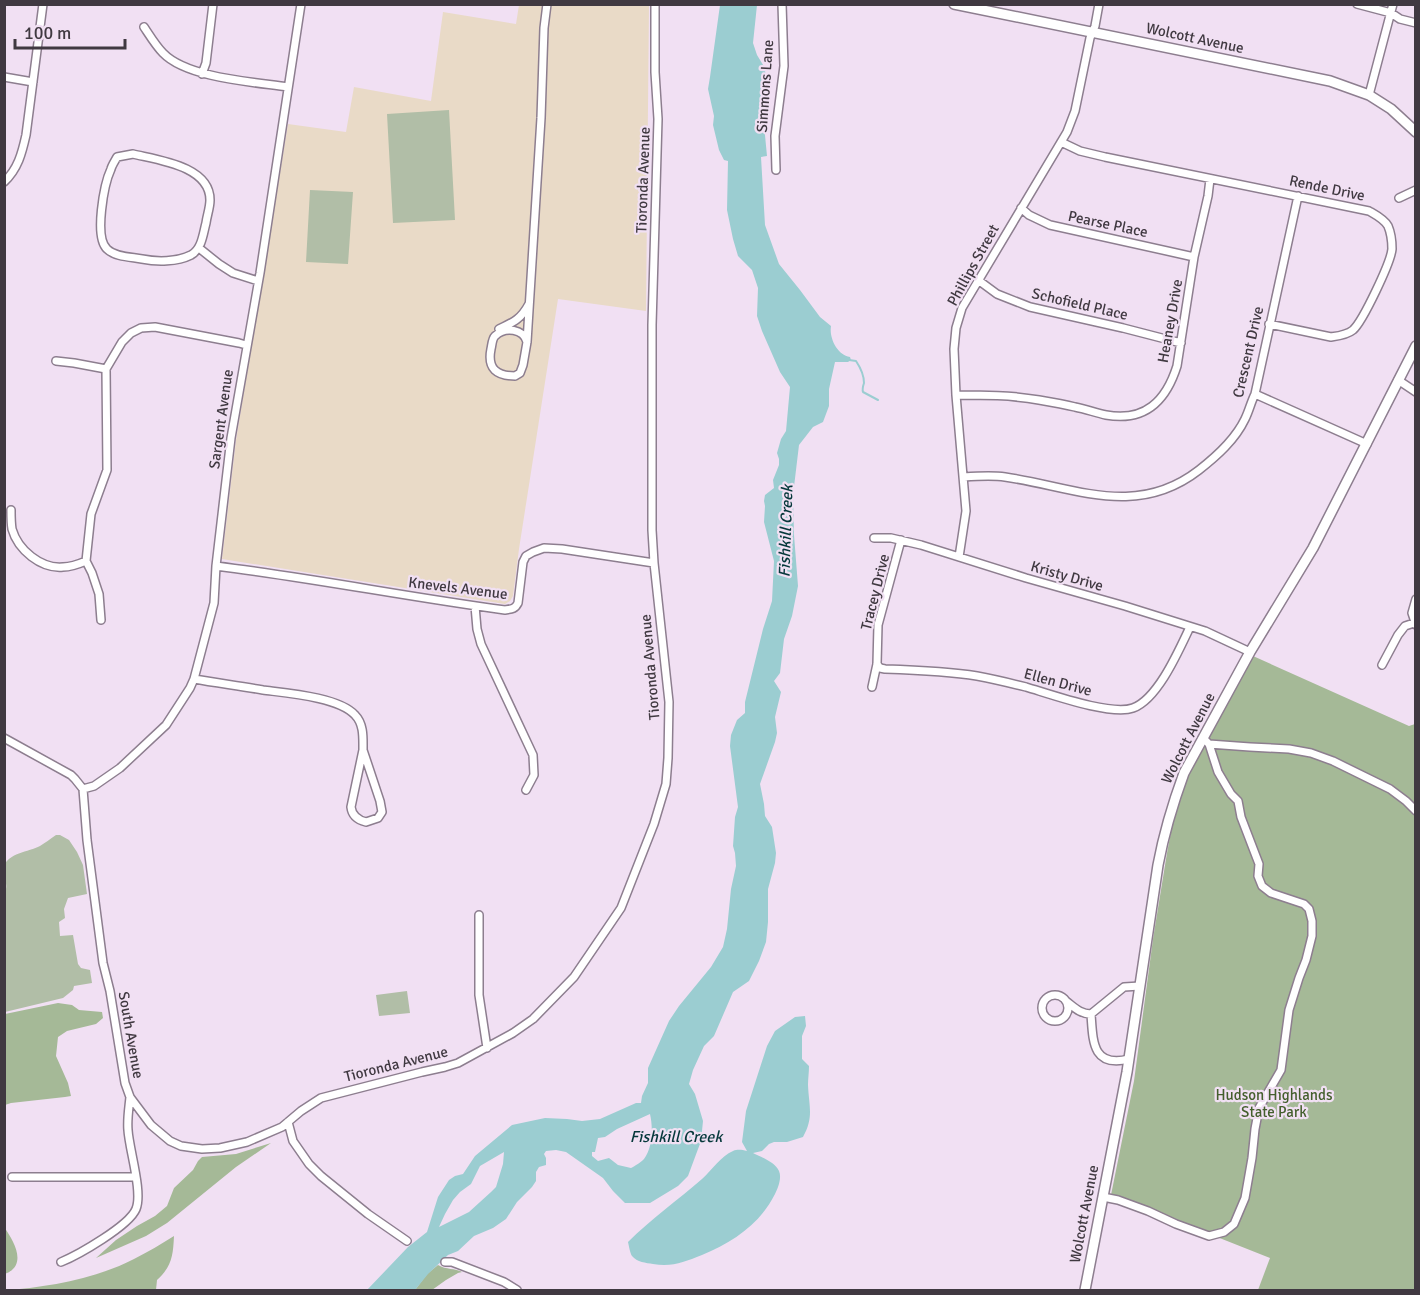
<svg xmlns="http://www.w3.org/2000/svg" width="1420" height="1295" font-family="Signika,sans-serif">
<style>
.education{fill:#e9dac7}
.green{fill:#b1bea7}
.forest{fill:#a5b997}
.water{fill:#9bcdd1;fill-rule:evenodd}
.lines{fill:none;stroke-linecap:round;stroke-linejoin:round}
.stream{stroke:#9bcdd1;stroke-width:2}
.street-casing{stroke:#8d7e8f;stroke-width:10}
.secondary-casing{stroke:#8d7e8f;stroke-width:12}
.street{stroke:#fff;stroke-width:7}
.secondary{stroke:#fff;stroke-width:9}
.labels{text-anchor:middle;stroke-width:4.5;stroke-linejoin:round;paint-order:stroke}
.street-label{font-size:15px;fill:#403941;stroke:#f1e0f3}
.park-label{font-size:15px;fill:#445f2d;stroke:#f1e0f3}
.water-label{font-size:16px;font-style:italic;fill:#06383b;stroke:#f1e0f3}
</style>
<rect width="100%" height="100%" fill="#f1e0f3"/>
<path class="education" d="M629,4L649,6L646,311L558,299L519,549L513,596L510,601L505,604L222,559L236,440L288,124L346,132L354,87L431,101L443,12L516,24L519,5Z"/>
<path class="green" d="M449,110L455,220L393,223L387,114Z
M310,190L353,192L348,264L306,262Z
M56,835H60L69,840L77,852L83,865L87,894L68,898L64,909L65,918L59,922L60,936L73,935L78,964L81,968L90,970L92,983L74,986L73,990L63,998L5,1012L4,895C10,883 2,877 4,867C7,853 29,852 40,846C45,843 50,839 56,835Z
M407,991L410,1013L379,1016L376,995Z"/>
<path class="forest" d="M1253,656L1409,726L1415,724V1290H1258L1270,1258L1111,1195L1134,1081L1153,939L1167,853L1177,800L1190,771Z
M58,1003L72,1005L79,1010L102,1012L103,1018L96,1024L67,1031L58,1037L56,1056L68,1083L71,1096L65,1097L11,1103L5,1105V1014Z
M271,1143L236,1167L167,1223L146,1236L96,1258L116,1240L137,1226L155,1216L167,1206L174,1188L193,1170L198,1161L202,1157L236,1154Z
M4,1227C14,1241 28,1265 5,1274Z
M174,1236C173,1256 172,1266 157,1280L156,1290H5C45,1288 98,1278 134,1259C148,1252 161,1244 174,1236Z
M438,1265C446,1270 455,1268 462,1272L458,1273L446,1280L432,1290H415L427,1274Z"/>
<path class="water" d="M720,5H757L753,43L757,55L765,68L766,88L764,125L767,156L761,157L765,225L779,264L800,290L820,317L831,326C829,338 837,355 850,357L851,360L848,362H835L829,389V406L823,422L813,427L799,445L793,495L794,535L798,586L792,616L784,639L780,673L774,681L781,692L775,717L777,733L775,742L760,784L764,804L765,816L772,827L776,853L775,863L768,889V922L766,942L759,961L749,981L733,992L714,1036L704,1046L693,1070L689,1084L695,1094L703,1121L701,1141L688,1176L678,1186L650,1203H625L613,1191L603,1178L566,1152L556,1150L546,1151L544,1154L546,1158V1165L539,1167L536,1172V1181L532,1187L517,1202L506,1219L493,1228L474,1236L458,1251L448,1255L428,1274L415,1290H367L408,1247L427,1232L438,1197L449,1180L455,1176L463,1174L475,1156L512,1125L545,1118L567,1119L582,1121L600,1119L636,1103H641L642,1096L648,1083V1068L669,1021L679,1006L711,967L723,947L727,929L731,889L736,866L735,853L733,846L735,817L738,807L730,746L731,735L737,720L745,713V702L763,629L772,601L774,561L764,522L765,506L764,501L765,495L774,488L773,480L779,465V459L777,453L781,439L786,431L790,387L780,372L762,331L757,316L758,288L752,270L738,256L733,239L727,210L728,161L724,160L719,150L713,125L714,116L708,89L710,77ZM650,1114C653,1127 653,1147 644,1159C641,1162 635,1166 631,1168L618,1165L609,1158L598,1161L592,1156V1152H595L598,1138L605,1137L617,1129ZM504,1152L503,1164L496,1187L491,1192L469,1212L439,1227L445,1214L453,1200L460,1192L471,1184L480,1166Z
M805,1016L806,1026L802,1036V1059L809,1066C809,1072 808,1079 808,1085C809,1107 814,1117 803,1137L787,1142H774L769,1144L762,1151L753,1153C761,1157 775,1162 779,1171C782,1178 778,1188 775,1194C760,1224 733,1242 702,1255C684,1262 673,1267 653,1264C646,1263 637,1262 632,1256C630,1253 629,1246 628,1242C651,1219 678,1200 702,1179C712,1170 721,1156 733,1151C738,1149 742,1150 747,1151L742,1142L746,1111L767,1046L775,1031L795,1017Z"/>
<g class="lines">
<path class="stream" d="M849,360L856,361C860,367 864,376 864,383C863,386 862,389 863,392L878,400"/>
<defs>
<path id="street" d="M1357,4L1391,13L1400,19L1416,23
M144,27C150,36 156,46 163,53C187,78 254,82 288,87
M202,74L206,63L213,4
M4,77L33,82
M1369,95L1393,4
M1061,142L1080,151L1105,157L1369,211C1376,215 1384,219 1388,226C1391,233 1392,242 1392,249C1391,262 1363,321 1353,330C1347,335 1338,336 1331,337L1269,324
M133,154C158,160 210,166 210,200C210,208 207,215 206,223C203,234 202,249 191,255C177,262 157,262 142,259C131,257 115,257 107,249C94,237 104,184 111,169C112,165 115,161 117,157Z
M776,170L775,136L784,66L782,4
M4,182C18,169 22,153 26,135L43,4
M1399,198L1416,190
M1021,208L1029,215L1050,225L1194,257
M199,248L219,264L233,273L258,281
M978,280L997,294L1030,307L1123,328L1181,343
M499,329C514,322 521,319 529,304
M527,342C524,329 505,326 495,336C492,339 492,345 491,349C487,369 497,376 515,376L520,373L523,365L527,342L541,118L544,28L547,4
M56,361L74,363L106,369
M1398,380L1416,392
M1255,394L1367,444
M956,395C984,395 1011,395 1039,400C1051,402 1063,404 1075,407C1086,409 1096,413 1106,415C1145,422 1166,401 1177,366L1194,257L1208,196L1210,179
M964,477C978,476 992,475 1005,477C1074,487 1136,519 1199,470C1217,456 1235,440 1245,419C1249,411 1251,402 1255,394L1298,196
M11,510C11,516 11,523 12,529C18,550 41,569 63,567C71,567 79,564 86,561L91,514L107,470L106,369L122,342L131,333L141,328L155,327L239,343L246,345
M874,538H891L921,545L1026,578L1125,606L1205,631L1250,652
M959,557L966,511L956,395L954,349L956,328L962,308L1067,132L1075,111L1090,38L1095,26L1099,4
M86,561L92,573L99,594L101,620
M216,566C313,578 408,597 505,610C512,609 515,609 518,603L523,562L526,556L533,552L544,548L562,549L654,563
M1416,599L1412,613L1416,625
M475,606L477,629L481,644L533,755L534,775L526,790
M877,664L880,668L885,669C916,670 947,671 977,676C993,679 1010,683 1026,687C1050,694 1111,716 1133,708C1158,699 1179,650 1190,627
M1382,665L1398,635L1405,626L1414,623
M194,679C217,683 240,686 263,690C286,693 339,697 355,715C364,724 363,738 363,750
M872,687L877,664L878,625L901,540
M4,738L71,775L75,779L83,789L87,840L103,963L110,991L125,1083L130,1097L151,1125L170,1141L181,1146L202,1149L220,1148L247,1142L282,1127L301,1111L321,1098L422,1072L445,1067L458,1063L513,1033L533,1019L574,977L621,908L654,824L666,784L668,758L669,702L654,563L652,530V325L658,119L655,72V4
M1209,744L1250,747L1289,749L1311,753L1333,761L1390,789L1406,801L1416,811
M363,750L380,801L382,812L378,818L366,822C358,820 352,816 351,807Z
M83,789L94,786L120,768L166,725L190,688L194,679L214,603L216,566L231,438L260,273L301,4
M479,915V995L487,1048
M1042 1008a13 13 0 1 1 26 0a13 13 0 1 1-26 0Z
M1066,1001C1074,1007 1080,1014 1091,1014L1124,987L1140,986
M1091,1014C1093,1041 1092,1068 1129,1059
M288,1122L293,1141L309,1164L321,1176L368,1214L407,1241
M12,1177H136
M1103,1197L1118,1200L1148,1211L1176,1224L1209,1236L1224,1232L1234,1224L1245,1198L1252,1158L1255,1129L1259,1108L1281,1070L1289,1010L1299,978L1306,960L1312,936V921L1309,909L1304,904L1271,893L1262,886L1258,876L1259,864L1241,817L1238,801L1231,794L1218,772L1209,744L1203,738
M61,1262C78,1255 129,1226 136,1209C143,1192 129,1149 128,1130C127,1119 129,1108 130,1097
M445,1262H452L504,1282L517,1290"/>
<path id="secondary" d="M954,4L1330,81L1369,95L1391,109L1416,132
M1085,1290L1127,1072L1158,865C1164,833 1173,803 1184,773L1250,652L1313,548L1416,346"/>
</defs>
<use href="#street" class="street-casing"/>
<use href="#secondary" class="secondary-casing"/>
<use href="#street" class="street"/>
<use href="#secondary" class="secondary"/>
</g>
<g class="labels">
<g class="street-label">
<text transform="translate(1195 38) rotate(12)" y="5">Wolcott Avenue</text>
<text transform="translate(765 86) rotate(-86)" y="5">Simmons Lane</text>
<text transform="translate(643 180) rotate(-88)" y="5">Tioronda Avenue</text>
<text transform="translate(1327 188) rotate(12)" y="5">Rende Drive</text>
<text transform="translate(1108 224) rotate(12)" y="5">Pearse Place</text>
<text transform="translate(973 265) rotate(-61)" y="5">Phillips Street</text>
<text transform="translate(1080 304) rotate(13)" y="5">Schofield Place</text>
<text transform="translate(1170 321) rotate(-80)" y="5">Heaney Drive</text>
<text transform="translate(1248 352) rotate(-77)" y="5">Crescent Drive</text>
<text transform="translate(221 419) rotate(-82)" y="5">Sargent Avenue</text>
<text transform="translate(1067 576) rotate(16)" y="5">Kristy Drive</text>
<text transform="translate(458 588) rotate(7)" y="5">Knevels Avenue</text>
<text transform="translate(875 592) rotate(-76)" y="5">Tracey Drive</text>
<text transform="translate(650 667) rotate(-95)" y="5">Tioronda Avenue</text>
<text transform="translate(1058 682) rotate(15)" y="5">Ellen Drive</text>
<text transform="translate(1188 738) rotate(-63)" y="5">Wolcott Avenue</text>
<text transform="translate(131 1035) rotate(80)" y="5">South Avenue</text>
<text transform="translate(396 1064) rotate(-14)" y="5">Tioronda Avenue</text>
<text transform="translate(1084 1214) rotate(-79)" y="5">Wolcott Avenue</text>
</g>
<g class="park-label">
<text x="1274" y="1100">Hudson Highlands<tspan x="1274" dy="17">State Park</tspan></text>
</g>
<g class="water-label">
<text transform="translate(785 531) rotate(-88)" y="6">Fishkill Creek</text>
<text x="676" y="1142">Fishkill Creek</text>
</g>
</g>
<rect width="1420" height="1295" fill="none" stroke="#403941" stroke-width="12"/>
<path d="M15 39v9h110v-9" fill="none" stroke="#403941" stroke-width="3"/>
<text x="24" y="39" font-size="18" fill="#403941" stroke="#f1e0f3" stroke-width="4.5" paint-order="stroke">100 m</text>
</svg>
